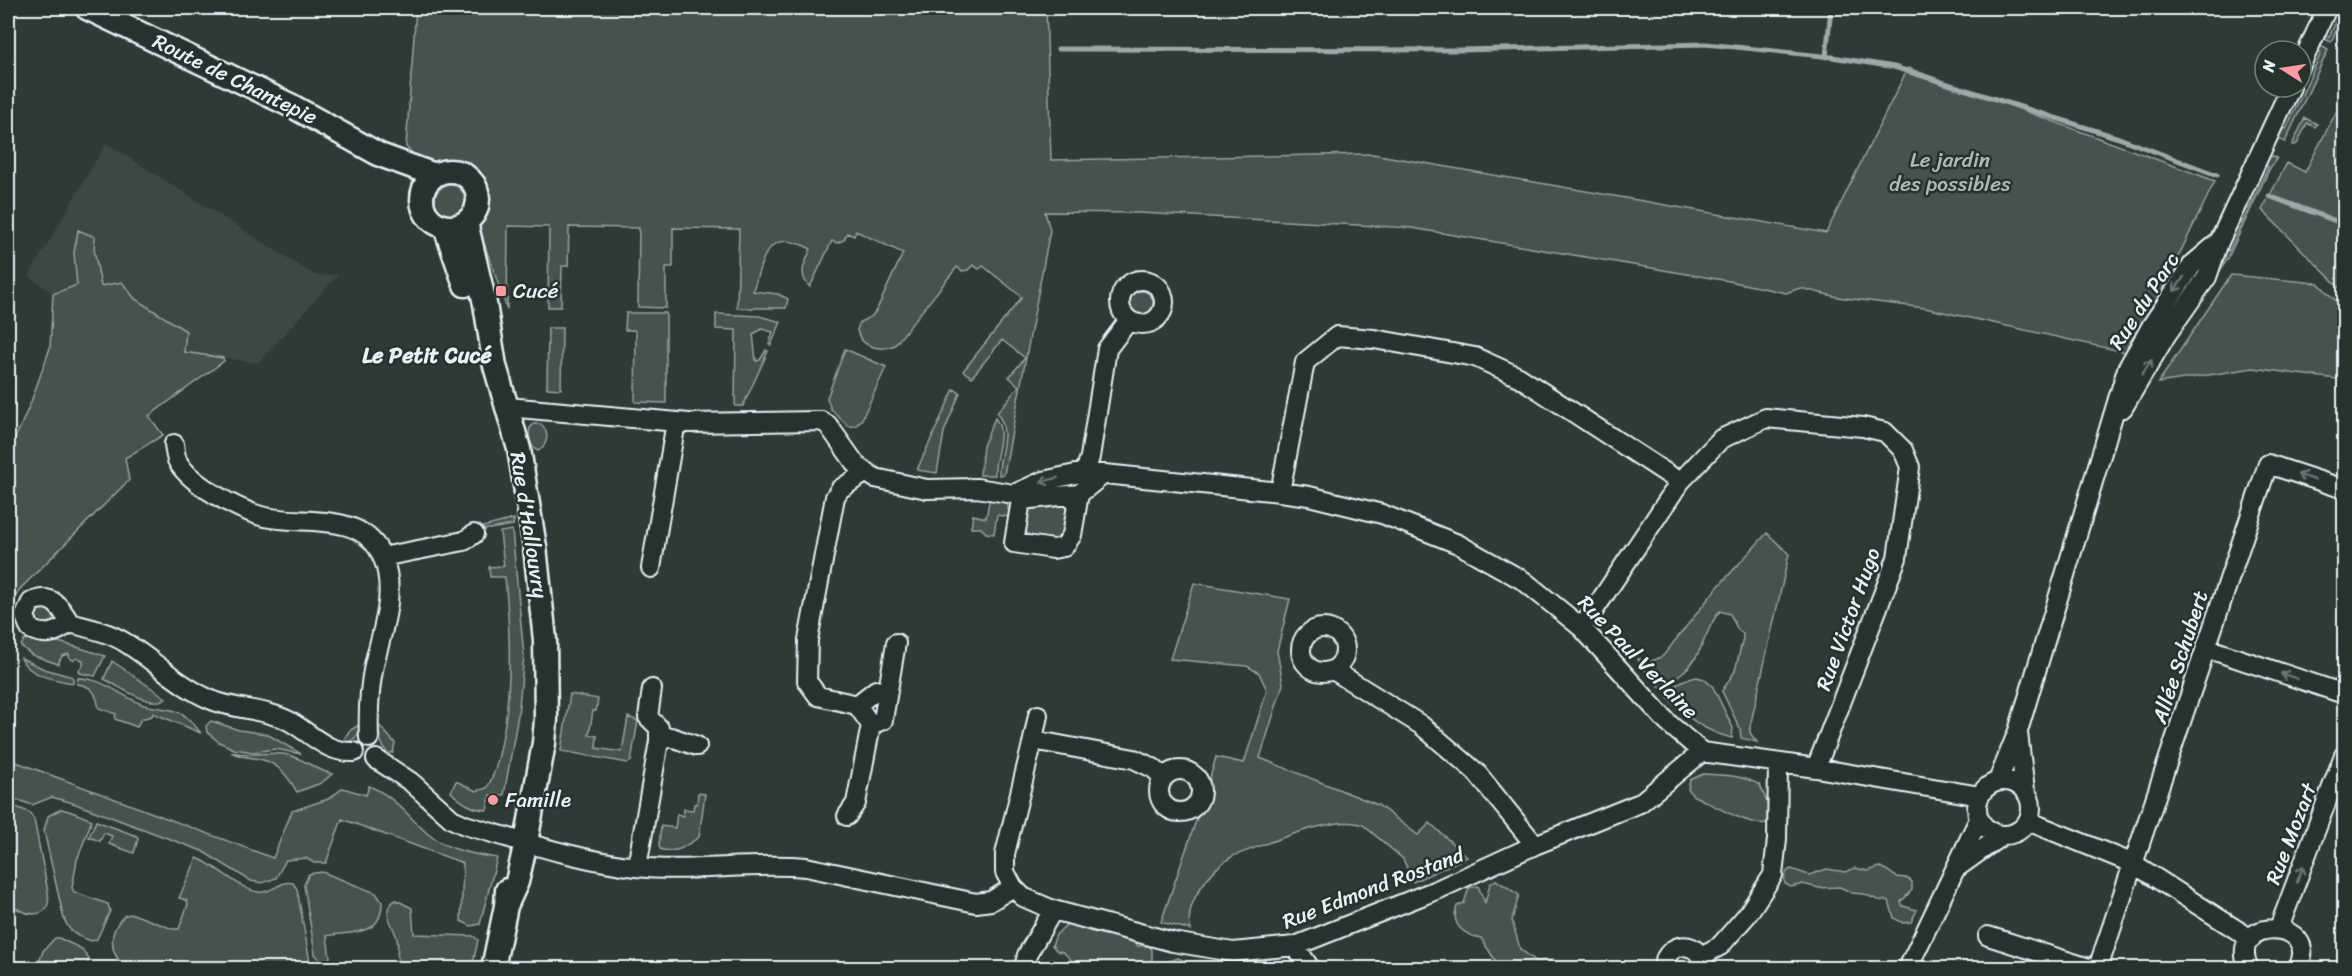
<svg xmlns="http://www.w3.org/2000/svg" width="2352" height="976" font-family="Sriracha,sans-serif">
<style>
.built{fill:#3b4843}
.green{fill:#45524e;stroke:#96a2a3;stroke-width:1.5}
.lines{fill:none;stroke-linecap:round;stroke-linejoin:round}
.stream{stroke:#9da8a9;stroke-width:5}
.minor-casing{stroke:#e8f1f8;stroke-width:22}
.major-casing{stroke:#e8f1f8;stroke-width:27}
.minor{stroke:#26332d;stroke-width:18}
.major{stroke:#26332d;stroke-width:22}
.oneway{stroke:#6a7674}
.poi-dot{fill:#ff9aa2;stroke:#26332d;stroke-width:2}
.labels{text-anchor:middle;stroke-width:5;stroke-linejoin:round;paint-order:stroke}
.street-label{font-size:21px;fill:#e8f1f8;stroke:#26332d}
.park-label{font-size:21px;fill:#afb9bc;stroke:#26332d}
.poi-label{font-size:21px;fill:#e8f1f8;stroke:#26332d;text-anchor:start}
.neighbourhood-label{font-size:22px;font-weight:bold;fill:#e8f1f8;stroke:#26332d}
</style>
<rect width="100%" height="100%" fill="#2e3b35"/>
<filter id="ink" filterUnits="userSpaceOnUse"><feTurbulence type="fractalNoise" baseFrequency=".0167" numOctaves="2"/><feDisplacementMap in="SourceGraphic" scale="12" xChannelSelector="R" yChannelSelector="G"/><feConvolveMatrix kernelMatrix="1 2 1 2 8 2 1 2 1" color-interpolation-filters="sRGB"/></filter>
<g filter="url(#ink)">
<path class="built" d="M106,143L316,276L339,274L258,363L183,352L186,331L135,299L122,283L101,286L94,249L95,238L79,231L74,253L77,285L53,294L29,276Z"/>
<path class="green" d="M416,8H1046L1051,160L1373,154L1826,233L1908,68L2215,181L2158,298L2129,353L1925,308L1837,297L1800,288L1786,293L1729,281L1412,228L1139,213L1045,212L1050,230L1004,474L999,475C998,453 1012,433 997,413L1019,386L1009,377L1025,358L1002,340L972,377L963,371L1022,297L983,266L979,269L973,265L968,270L962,271L957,267L895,345C881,352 860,347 857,330L860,322L872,316L877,309L903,253L856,231L854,236L847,233L844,240L837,243L832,241L810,287C797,275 805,262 811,249C768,226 763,257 753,291L778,294L788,299L786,308H737L739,229L673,228V267H666V308L638,307L639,228L569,227L568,266H562L561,307H548L549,227L508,226L507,309L478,226L490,198L486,178L451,167L442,168L422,162L406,147Z
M2342,8H2344V13L2331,42L2322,38L2324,35L2329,37Z
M2319,45L2328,50L2285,142L2280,140L2277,133L2279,127L2286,129L2321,53L2316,51Z
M2344,97V292L2262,210L2287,163L2305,172Z
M2305,118L2317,124L2315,127L2307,123L2297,144L2292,145Z
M2273,156L2277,158L2270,168L2228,258L2220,271L2215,268L2224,249L2229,251L2268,167L2263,164L2266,157Z
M435 200a15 15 0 1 1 30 0a15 15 0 1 1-30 0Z
M78,230L95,237L94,249L101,286L122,282L135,299L186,331L184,352L223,358L224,361L149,416L163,435L125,458L129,480L20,589L8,610V455L31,402L50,348L53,294L77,285L74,253Z
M2231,275L2318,283L2344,309V380L2253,368L2158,383Z
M1129 303a12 12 0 1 1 24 0a12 12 0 1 1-24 0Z
M626,313H666V403L635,402L636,333L634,330H625Z
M716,314L759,316L781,322L771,345L769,344L773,332L762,329L753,334L756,361L760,360L766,350L768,351L743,406H735L736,330L716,329Z
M548,328H562L561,389L547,388Z
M845,349L886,367L862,419C858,425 855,427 848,426L831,409L827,398Z
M954,389L960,393L944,432L937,473L917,470Z
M995,418C1008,434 993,456 995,475H980L983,446Z
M534,424H541C550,433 548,445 538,451C530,447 528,436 530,428Z
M990,496L1007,502L1010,517L997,515L994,534L986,533L981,528H971L973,515L986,518Z
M1069,502L1064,531L1058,540L1030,537L1025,530L1029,505Z
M514,519L513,525L483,530V527Z
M512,530L524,656L518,715L504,795H490L487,810C472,809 462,803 451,792L456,781L476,791L487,788C497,770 500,751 504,730C512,678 510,629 505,577H490L489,567L504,566L500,532Z
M1767,533L1789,554L1750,727V733L1757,742L1741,738L1740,729L1722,691L1735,671L1743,638V634L1738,630L1730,614L1720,611C1708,625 1705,642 1696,657C1688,671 1673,679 1661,688L1640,664L1638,659L1652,661L1663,656L1716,589Z
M1194,583L1290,599L1277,651L1283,684L1260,758L1378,805L1418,835L1430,823L1467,857L1413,882L1403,859L1363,825C1336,813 1262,846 1233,856C1212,868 1182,904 1191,930L1161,922L1206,792L1216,757L1244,763L1267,690L1259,673L1247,666L1170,659Z
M41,609H46L53,615L54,623L50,626L37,623L34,618L36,611Z
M31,637C56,640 80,648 105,656L95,676L80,673L79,670L83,665V660L77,658L74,660L70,659L69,654L62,656L58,664L32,655L21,646L24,640Z
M21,658L44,669L73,677V683C56,680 28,676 21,658Z
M112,661L166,698C152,710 119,686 104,679Z
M1697,677L1704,679L1713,687L1733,728L1732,738C1706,732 1684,716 1667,696V691L1684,680Z
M78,678C104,678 121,697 144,705C157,709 168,707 181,713C189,718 195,726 201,733L153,713L152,716L141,719L137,727L115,719L116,714L99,708C96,693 93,686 77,684Z
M570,694L598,699L596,711H593L589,735L597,736L596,748L622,752L628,717L638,721L631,761L628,763L561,751Z
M211,721L239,730L267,734L301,754L276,749L253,752L234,749L219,742L207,732L206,726Z
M377,723L395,743L393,753H387L381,742Z
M361,724C360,735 354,742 342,743L349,731Z
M231,752C251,757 269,751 288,755C304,759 316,770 332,774L321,783L297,792C289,778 279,764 263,760C252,757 239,757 231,752Z
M8,759L273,858L292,811L328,799L343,788L366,795L369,786C394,796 408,816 427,833C446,850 472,854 497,858L480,924L471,926L461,921L463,863L342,819L326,863H314L306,858L286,860L276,878L262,883L251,881L202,851L73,803L52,797L32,805L15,799L13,806L29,812L34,819L48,892C53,923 22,916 8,902V883L13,867L11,862H8Z
M1703,774C1723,775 1742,775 1760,785L1768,805L1767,823C1749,827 1710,803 1692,795L1688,789L1690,780Z
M698,793L705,794L699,837C687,845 677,855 660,849L659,845L661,826L675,828L677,814L683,816L684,809L693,810L694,804H697Z
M61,809L69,811L92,820L77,860L72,888L74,892L108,904L110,911L97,939L92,941C77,937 67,931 63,915L44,831L48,816Z
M96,821L137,836L138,839L134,853L109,844L112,836L104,833L100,841L89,837Z
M197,858C216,865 241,890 258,892C272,894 279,880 293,883L297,889L311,968H127C109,955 107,931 125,915L133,914L173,929H179L188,904L186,900L179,898Z
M1880,867C1888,869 1892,876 1898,877C1905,879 1906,876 1912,882V890L1901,902L1903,906L1917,910L1911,922L1903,923L1894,918L1889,901L1878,900L1864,894L1852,893L1840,887L1819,888L1803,884L1791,887L1785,884C1784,878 1785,871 1791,869L1809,875L1827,869L1845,872L1855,868L1868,871Z
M322,872L376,893L382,902C382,937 353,931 327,936L330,958L326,963L320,961L315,954L304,885L309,874Z
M1496,880L1519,895L1512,920L1520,949L1536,961L1554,960L1561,968H1500L1481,938C1464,935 1450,925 1457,906L1464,903L1469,888L1478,886L1485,903L1490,884Z
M396,900L412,908L414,934L473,936L478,940L472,968H399C395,956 400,944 396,935C392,924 380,908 396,900Z
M1068,923C1083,929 1091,933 1107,935L1111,933L1127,937L1138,946H1149L1152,950V964C1163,969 1167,960 1178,958L1185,961V966L1183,968H1087L1086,965L1078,966L1063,952L1057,951L1052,945L1056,935Z
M55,938H59L82,949L89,959L86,968H37L43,951Z"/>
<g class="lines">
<path class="stream" d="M1058,49L1460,50L1706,44L1832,57L1894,67L2119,138L2217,175
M1826,57L1831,8
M2269,196L2344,224"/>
<defs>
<path id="minor" d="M2301,65L2327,8
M1120 302a22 22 0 1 1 44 0a22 22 0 1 1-44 0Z
M507,407L689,423L821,421L828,425L857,466L875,478L927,489L977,488L1014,494
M2123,408L2167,334L2207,277L2219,242L2291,87
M174,444C175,450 175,457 178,462C190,484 237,509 261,516C301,527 362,508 383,558C397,594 382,630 374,665C369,689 368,713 369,738
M1085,472L1090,457L1107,349L1129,320
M1280,492L1305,362L1337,336L1374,339L1475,357L1519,377L1680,482
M1014,494L1043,481L1085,472L1280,492L1309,496L1382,514L1458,544L1524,581L1582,628L1668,723L1702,752L1816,768L1980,796
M1014,494L1021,500L1079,494L1103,475
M1021,500L1014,543L1053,549L1064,547L1072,535L1079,494
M382,557L464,541L474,534
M651,568L676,422
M70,623C56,633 46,637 30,629L25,616L31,602C52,593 60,606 70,623C88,628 109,632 126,643C155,661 181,688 214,701C238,710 266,709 289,721C311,733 326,753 354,752
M1301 650a22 22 0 1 1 44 0a22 22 0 1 1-44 0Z
M1582,628L1680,482L1721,439L1766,418L1863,427L1885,432L1903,450L1910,467L1897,558L1816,768
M2206,648L2344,694
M1333,670L1421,725L1476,772L1535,845
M652,689L648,717L659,728V741
M857,705L876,690L887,692
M871,725L883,720L896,643
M2018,733L2025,790
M1033,740L1038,715
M376,759L411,782L452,819L465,825C521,841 578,860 636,867C692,873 749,862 806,867L976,903L991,901L1013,887
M1159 791a21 21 0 1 1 42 0a21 21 0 1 1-42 0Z
M1163,777L1153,768L1134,759L1033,740L1005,854V872L1013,887L1023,897L1053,910L1173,942L1233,952L1295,946L1439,889L1535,845L1640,803L1702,752
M1977 808a27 27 0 1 1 54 0a27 27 0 1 1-54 0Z
M1998,781L2018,731L2127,369L2152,325L2193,264L2219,242
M847,816L856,803L871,725L857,705L818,696L807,681L808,640L835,497L840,489L865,473
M2028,821L2134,864L2251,939
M637,867L659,741L671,737L697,746
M1958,867L2001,836
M2279,928L2344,755
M1988,936L2089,968
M1295,946L1310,968
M1701,956L1720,946L1747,915L1773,875L1777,839L1778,763
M1024,968L1027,955L1053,910
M1663,968C1666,939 1703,939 1703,968
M1908,968L1979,819
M2098,968L2268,464L2344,489
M2249,968C2224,916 2323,917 2298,968"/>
<path id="major" d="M87,8L292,106L380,155L435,175
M422 199a28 28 0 1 1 56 0a28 28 0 1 1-56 0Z
M466,222L485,304L495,366L519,449L535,547L545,640L546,719L544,743L526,842L517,882L506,906
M445,227L465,285
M493,968L506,906L507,890"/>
</defs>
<use href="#minor" class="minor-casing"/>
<use href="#major" class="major-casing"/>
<use href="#minor" class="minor"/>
<use href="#major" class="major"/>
</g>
<defs><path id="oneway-shaft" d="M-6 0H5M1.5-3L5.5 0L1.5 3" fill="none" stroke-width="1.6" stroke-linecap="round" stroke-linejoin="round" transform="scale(1.5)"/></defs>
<g class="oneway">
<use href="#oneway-shaft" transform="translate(2179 284) rotate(124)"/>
<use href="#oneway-shaft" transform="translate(2147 367) rotate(-58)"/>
<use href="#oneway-shaft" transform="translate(2306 477) rotate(-162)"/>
<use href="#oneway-shaft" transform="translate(1049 480) rotate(165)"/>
<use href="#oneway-shaft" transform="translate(2289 676) rotate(-162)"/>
<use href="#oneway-shaft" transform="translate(2300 874) rotate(-70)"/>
</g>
</g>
<g class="poi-dot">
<rect x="495" y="285" width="12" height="12" rx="3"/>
<circle cx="493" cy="800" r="6"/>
</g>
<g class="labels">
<g class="street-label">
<text transform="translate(235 79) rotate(26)" y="7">Route de Chantepie</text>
<text transform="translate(2144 301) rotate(-57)" y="7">Rue du Parc</text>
<text transform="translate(529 525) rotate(81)" y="7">Rue d'Hallouvry</text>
<text transform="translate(1848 619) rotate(-70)" y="7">Rue Victor Hugo</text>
<text transform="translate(1638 657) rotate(46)" y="7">Rue Paul Verlaine</text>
<text transform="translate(2180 657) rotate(-72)" y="7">Allée Schubert</text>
<text transform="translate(2291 834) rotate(-69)" y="7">Rue Mozart</text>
<text transform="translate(1373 888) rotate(-21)" y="7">Rue Edmond Rostand</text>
</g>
<g class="park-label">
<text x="1950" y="167">Le jardin<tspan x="1950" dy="24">des possibles</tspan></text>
</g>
<g class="poi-label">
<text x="513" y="298">Cucé</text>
<text x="505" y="807">Famille</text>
</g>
<g class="neighbourhood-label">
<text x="427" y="363">Le Petit Cucé</text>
</g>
</g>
<rect width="2352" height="976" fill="none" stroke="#26332d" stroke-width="30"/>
<rect x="15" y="15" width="2322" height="946" fill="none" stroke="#e8f1f8" stroke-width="2" filter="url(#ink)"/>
<g transform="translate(2283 69) rotate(282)"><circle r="28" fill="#26332d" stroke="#747f7e" stroke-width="1.5"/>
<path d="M0-4.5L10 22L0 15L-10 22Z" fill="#ff9aa2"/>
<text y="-9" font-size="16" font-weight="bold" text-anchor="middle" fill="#e8f1f8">N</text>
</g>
</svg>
